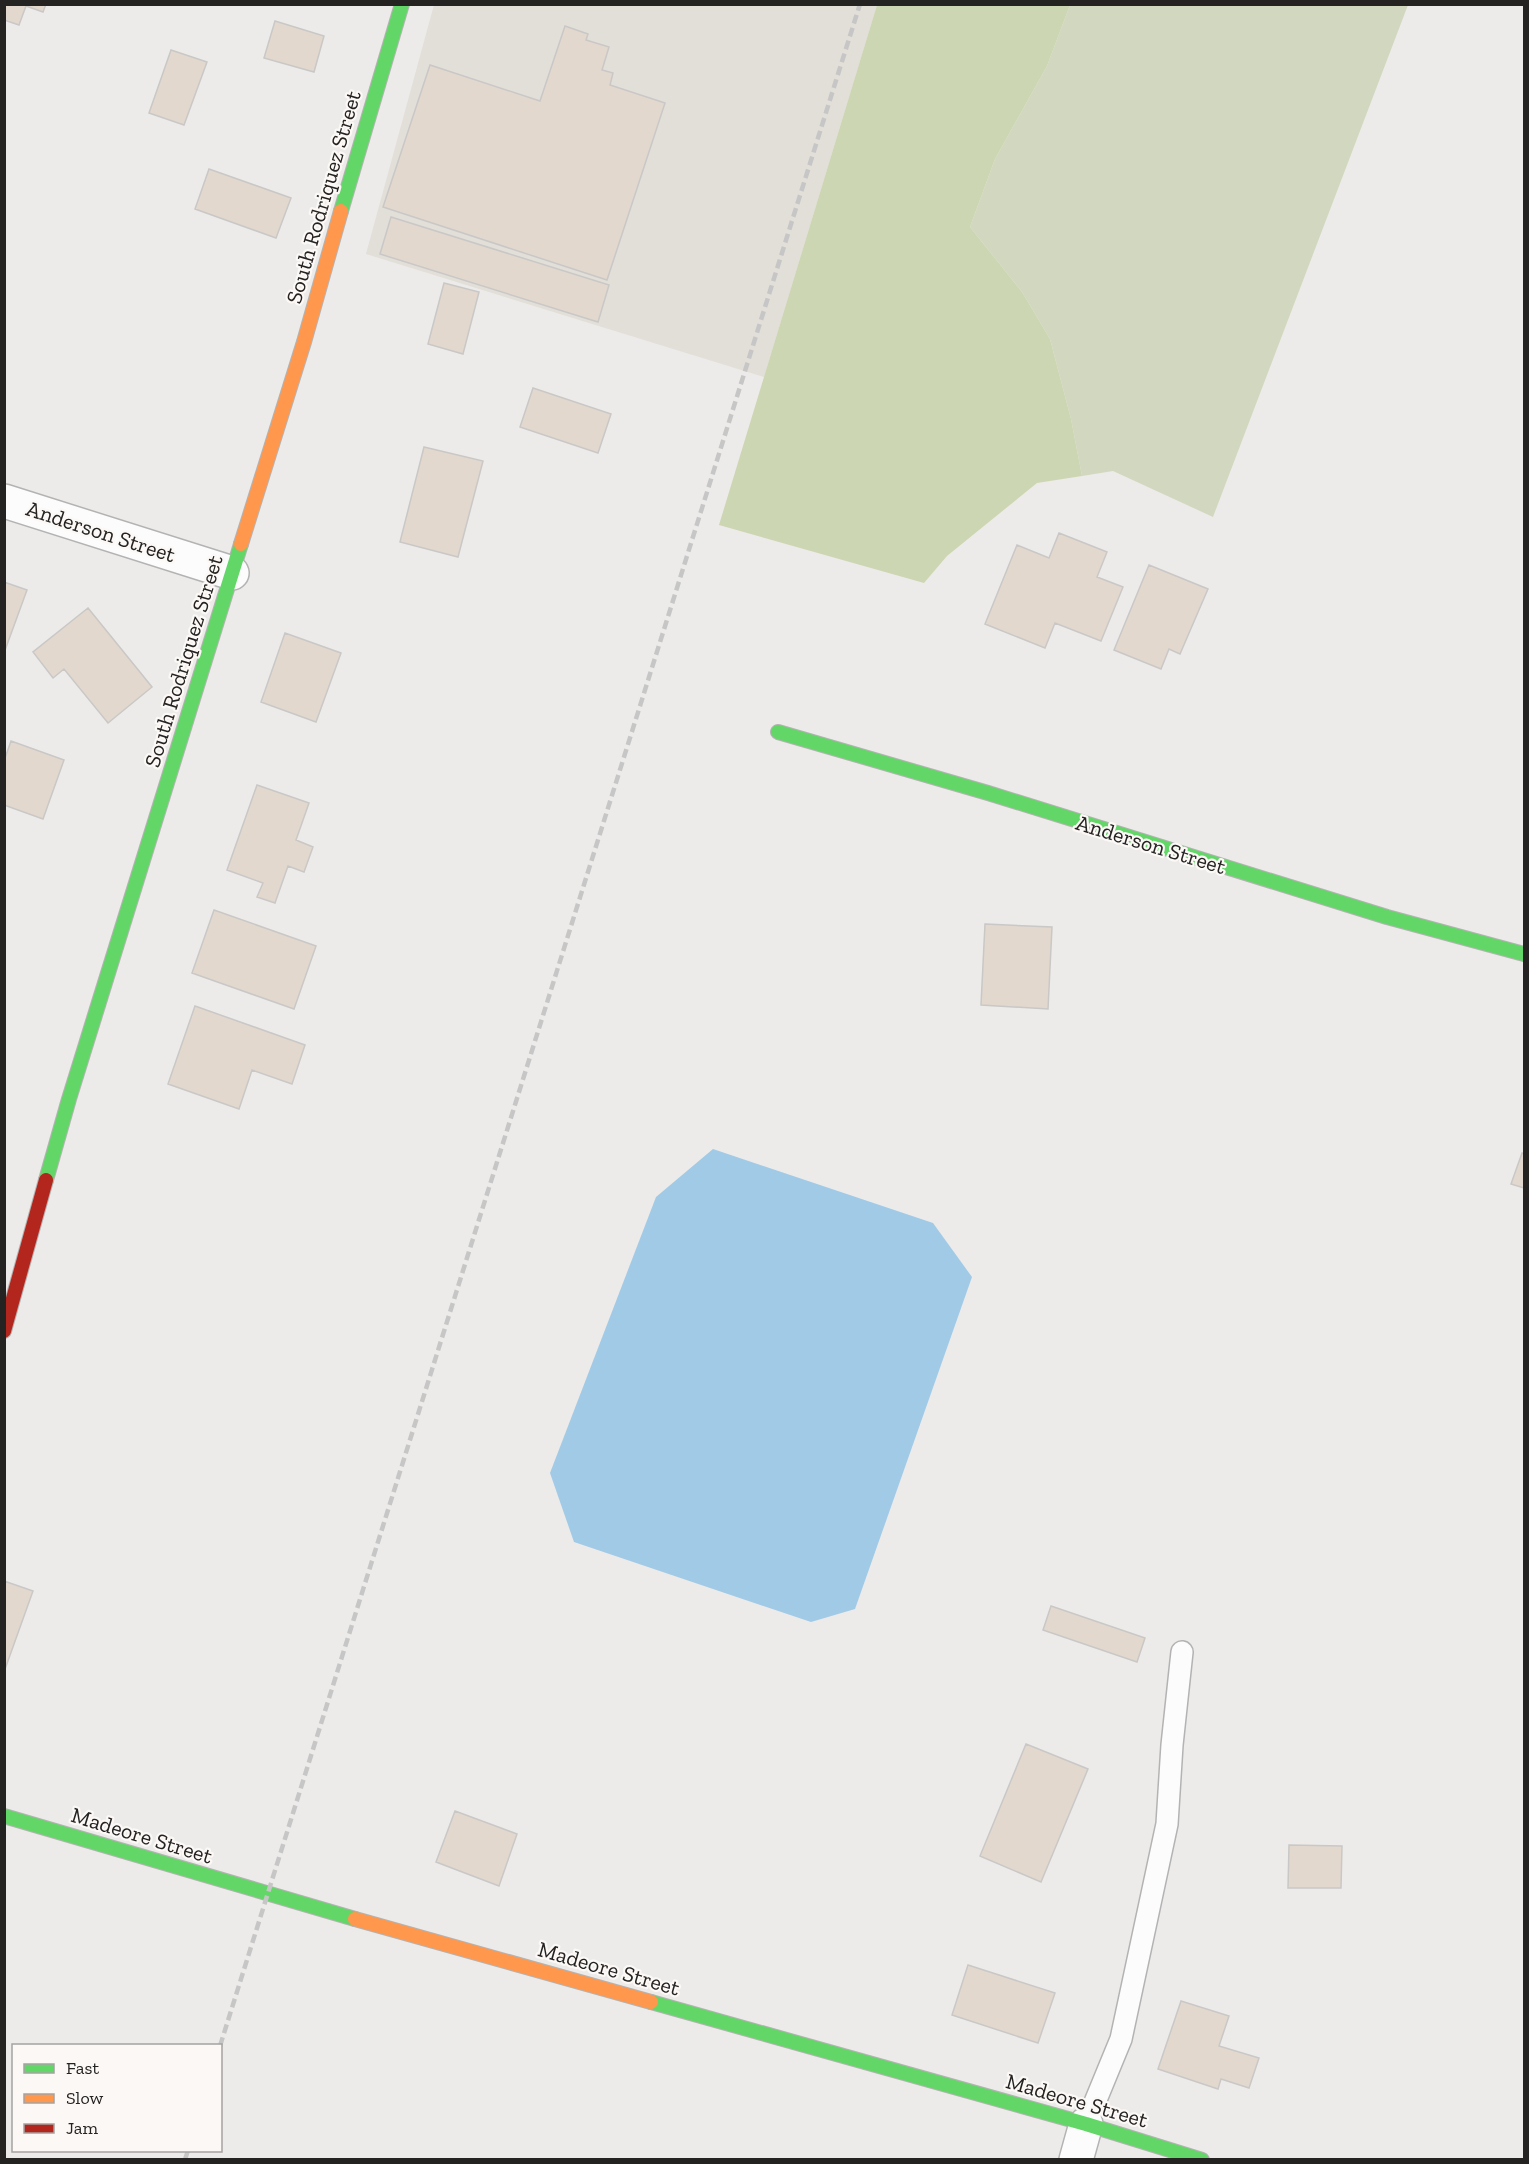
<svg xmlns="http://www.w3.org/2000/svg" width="1529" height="2164" font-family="'Zilla Slab',serif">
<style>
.built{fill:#e2ded8}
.green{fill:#d2d8bf}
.forest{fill:#cdd6b2}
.water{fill:#a1cae7}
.building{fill:#e2d8ce;stroke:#c9c8c7;stroke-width:1.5}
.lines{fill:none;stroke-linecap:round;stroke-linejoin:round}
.lane-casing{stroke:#b4b3b3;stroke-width:24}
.street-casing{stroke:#b4b3b3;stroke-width:36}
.fast-casing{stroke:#b4b3b3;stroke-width:16}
.slow-casing{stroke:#b4b3b3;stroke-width:16}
.jam-casing{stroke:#b4b3b3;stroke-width:16}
.lane{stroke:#fcfcfc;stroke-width:21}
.street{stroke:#fcfcfc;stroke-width:33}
.fast{stroke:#63d668;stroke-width:14}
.slow{stroke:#ff974d;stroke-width:14}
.jam{stroke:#b3261e;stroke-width:14}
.rail{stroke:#c7c6c6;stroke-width:4.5;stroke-dasharray:9 4.5;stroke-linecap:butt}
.labels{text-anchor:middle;stroke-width:4.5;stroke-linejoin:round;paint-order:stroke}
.street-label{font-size:22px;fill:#242322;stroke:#fbf8f6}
</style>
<rect width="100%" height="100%" fill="#ecebe9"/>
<path class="built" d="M434,5H877L764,377L366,254Z"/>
<path class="green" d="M1070,5H1408L1213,517L1113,471L1082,476L1071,419L1050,339L1022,292L970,227L995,159L1047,66Z"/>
<path class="forest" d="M877,5H1070L1047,66L995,159L970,227L1022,292L1050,339L1071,419L1082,476L1037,483L947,556L924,583L719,525Z"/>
<path class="water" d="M713,1149L933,1223L972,1277L855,1609L811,1622L574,1542L550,1473L656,1197Z"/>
<path class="building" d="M4,4H46L43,12L26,6L19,25L4,20Z
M275,21L324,36L314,72L264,58Z
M565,26L588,34L586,40L609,47L602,70L613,73L610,85L665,103L607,280L383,207L430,65L540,101Z
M171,50L207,62L184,125L149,113Z
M209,169L291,198L276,238L195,209Z
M391,217L609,285L598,322L380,254Z
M444,283L479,292L463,354L428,344Z
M533,388L611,414L598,453L520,427Z
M424,447L483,461L458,557L400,542Z
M1059,533L1107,552L1097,577L1123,587L1101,641L1055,623L1045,648L985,624L1017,545L1049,558Z
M1149,565L1208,589L1180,654L1169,649L1161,669L1114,650Z
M4,582L27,590L4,653Z
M88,608L152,687L108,723L64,669L53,678L33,652Z
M285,633L341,653L316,722L261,702Z
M11,741L64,760L43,819L4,805V761Z
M257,785L309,803L296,840L313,847L304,872L288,866L275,903L257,897L263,883L227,870Z
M214,910L316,946L294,1009L192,973Z
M985,924L1052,927L1048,1009L981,1005Z
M195,1006L305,1045L292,1084L252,1070L239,1109L168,1084Z
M1522,1153L1524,1154V1188L1511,1184Z
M4,1581L33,1591L4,1672Z
M1051,1606L1145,1638L1137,1662L1043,1630Z
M1026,1744L1088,1769L1041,1882L980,1856Z
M455,1811L517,1834L499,1886L436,1862Z
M1289,1845L1342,1846L1341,1888H1288Z
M968,1965L1055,1993L1038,2043L952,2015Z
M1181,2001L1229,2016L1219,2046L1259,2058L1249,2088L1221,2079L1218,2089L1158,2069Z"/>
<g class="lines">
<defs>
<path id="lane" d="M1086,2124L1121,2039L1167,1824L1172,1745L1182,1652"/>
<path id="street" d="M4,501L232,573
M1076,2160L1086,2124"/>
<path id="fast" d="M341,211L402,4
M778,732L988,793L1387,917L1524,954
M46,1180L69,1099L241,544
M4,1816L355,1919
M651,2002L1086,2124L1202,2160"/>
<path id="slow" d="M241,544L304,342L341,211
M355,1919L651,2002"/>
<path id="jam" d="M4,1331L46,1180"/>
</defs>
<use href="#lane" class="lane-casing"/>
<use href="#street" class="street-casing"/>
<use href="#fast" class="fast-casing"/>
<use href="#slow" class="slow-casing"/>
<use href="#jam" class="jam-casing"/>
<use href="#lane" class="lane"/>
<use href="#street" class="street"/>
<use href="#fast" class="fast"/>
<use href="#slow" class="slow"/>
<use href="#jam" class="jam"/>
<path class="rail" d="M220,2046L860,4
M185,2160L188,2150"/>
</g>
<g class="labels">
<g class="street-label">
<text transform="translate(323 197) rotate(-74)" y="8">South Rodriquez Street</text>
<text transform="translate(101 531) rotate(18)" y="8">Anderson Street</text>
<text transform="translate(183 661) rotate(-73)" y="8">South Rodriquez Street</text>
<text transform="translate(1151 844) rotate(17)" y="8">Anderson Street</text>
<text transform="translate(142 1835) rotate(17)" y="8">Madeore Street</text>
<text transform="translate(609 1968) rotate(16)" y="8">Madeore Street</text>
<text transform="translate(1077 2100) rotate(16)" y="8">Madeore Street</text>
</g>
</g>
<rect width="1529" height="2164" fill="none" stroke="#242322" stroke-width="12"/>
<rect x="12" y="2044" width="210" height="108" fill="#fbf8f6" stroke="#a5a3a1" stroke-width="1.5"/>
<rect x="24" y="2064" width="30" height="9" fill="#63d668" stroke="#a5a3a1" stroke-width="1.5"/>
<text x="66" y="2074" font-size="18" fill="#242322">Fast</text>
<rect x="24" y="2094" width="30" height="9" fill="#ff974d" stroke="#a5a3a1" stroke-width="1.5"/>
<text x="66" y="2104" font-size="18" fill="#242322">Slow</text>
<rect x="24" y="2124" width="30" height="9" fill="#b3261e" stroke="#a5a3a1" stroke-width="1.5"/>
<text x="66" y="2134" font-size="18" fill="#242322">Jam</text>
</svg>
